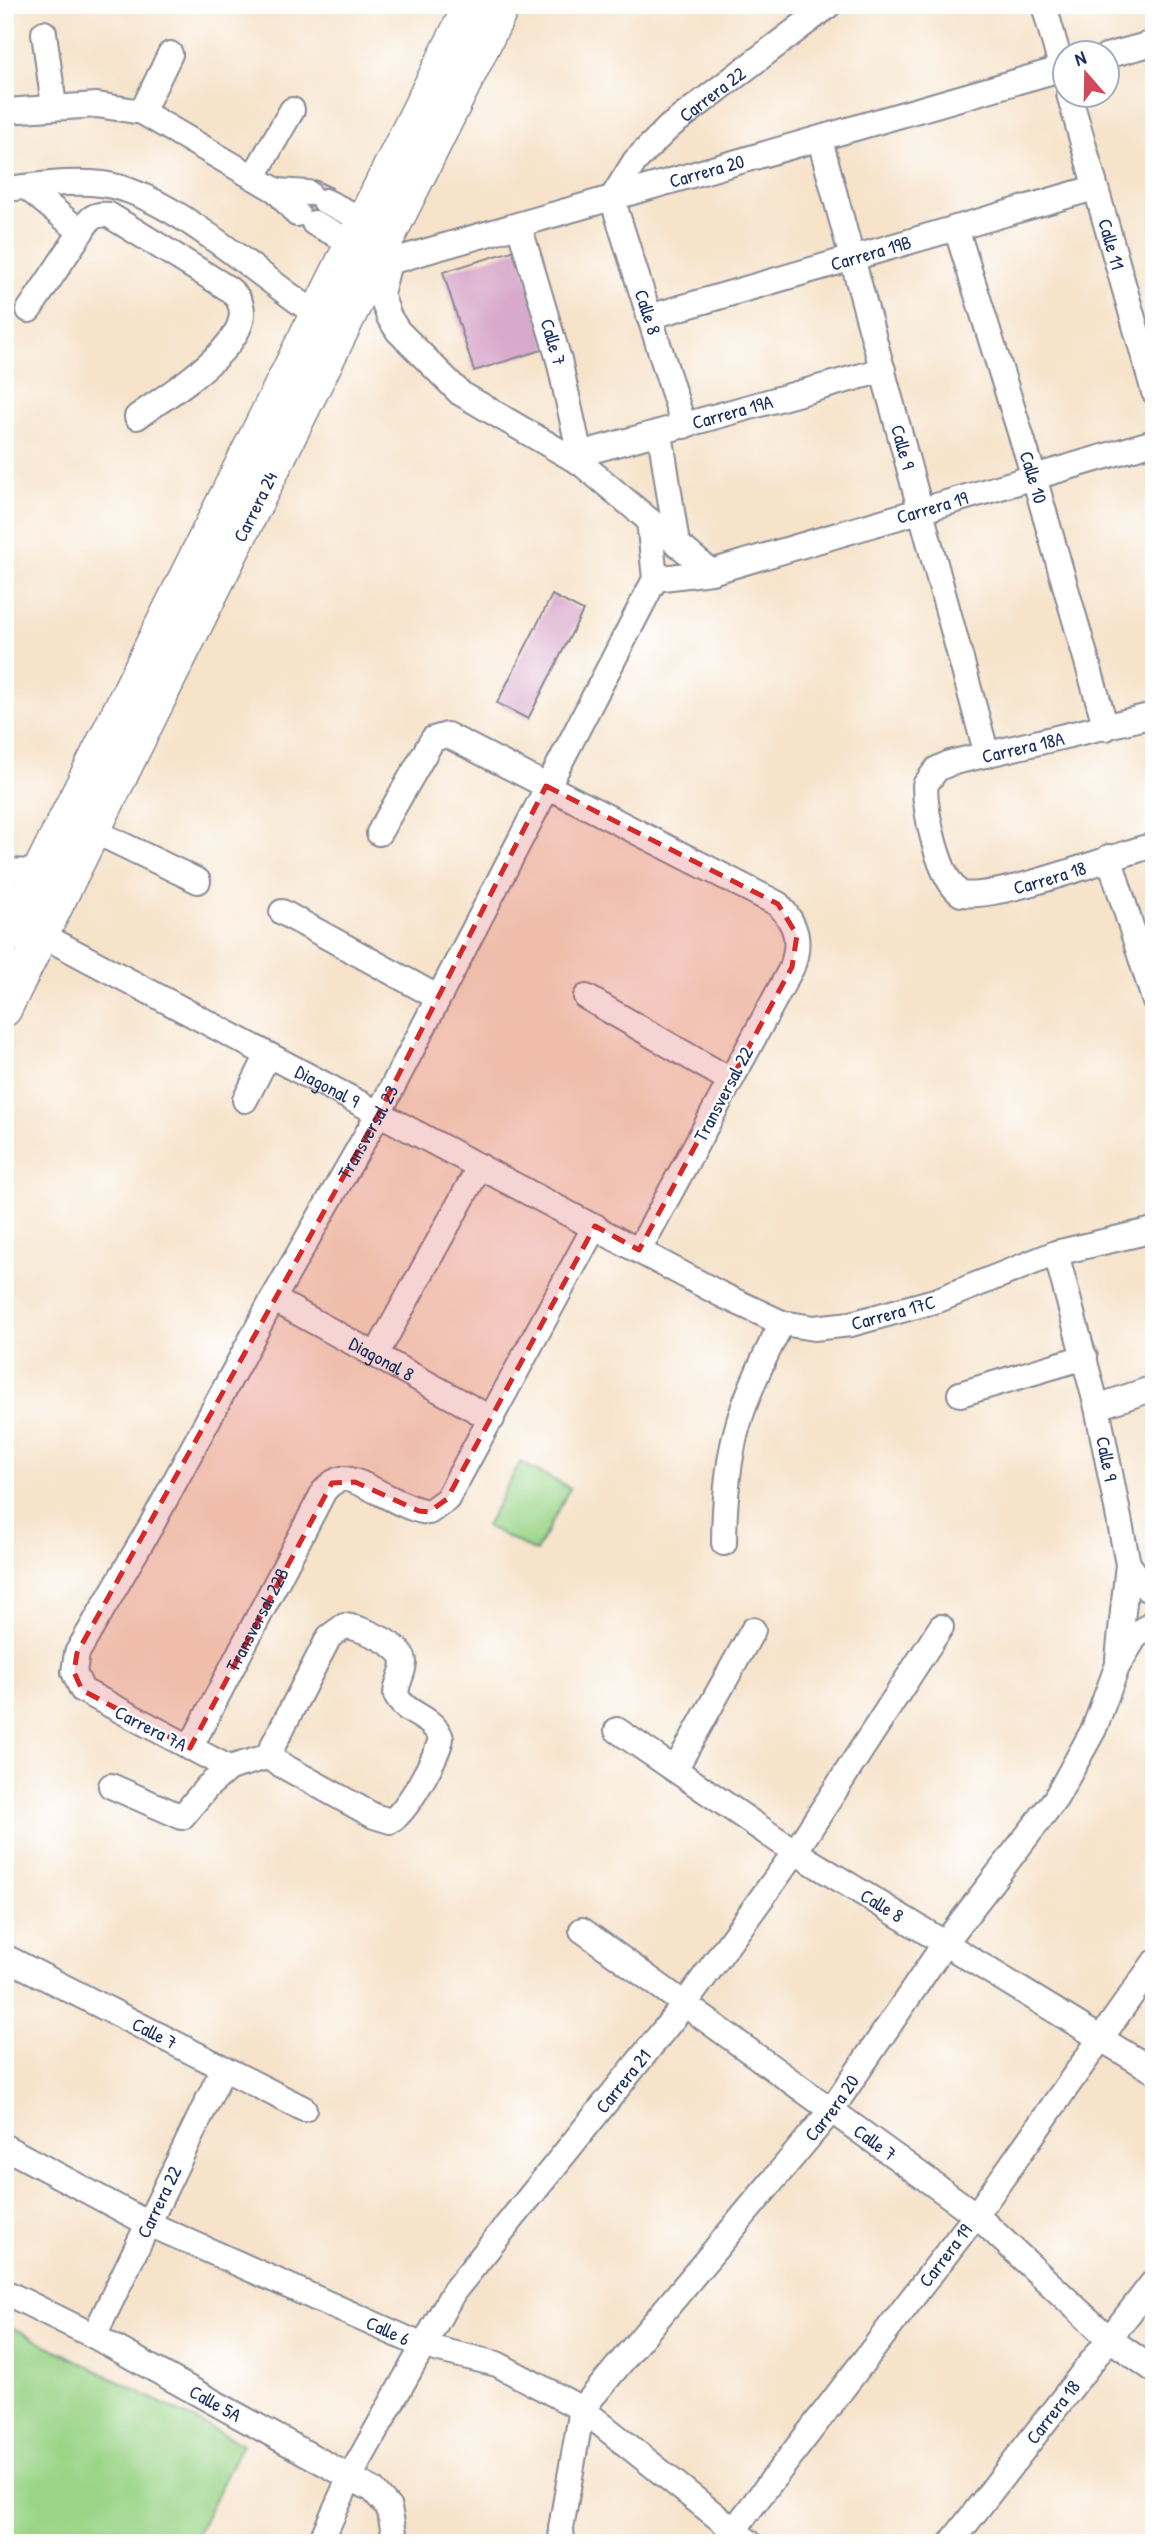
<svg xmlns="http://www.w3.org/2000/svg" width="1159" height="2548" font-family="'Patrick Hand',sans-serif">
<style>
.green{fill:#9ad487;stroke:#5a8272;stroke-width:2}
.building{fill:#d9a9cb}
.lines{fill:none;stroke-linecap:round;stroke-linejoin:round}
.minor-casing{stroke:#888994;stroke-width:28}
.major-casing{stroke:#888994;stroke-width:35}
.minor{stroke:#fff;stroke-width:24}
.major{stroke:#fff;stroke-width:32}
.marked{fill:#d62828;fill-opacity:0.2;stroke:#d62828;stroke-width:5;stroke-dasharray:14 9;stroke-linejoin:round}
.labels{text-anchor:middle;stroke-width:5;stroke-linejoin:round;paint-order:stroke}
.street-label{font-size:19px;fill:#1b2f5e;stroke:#fff}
</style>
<rect width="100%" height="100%" fill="#fff"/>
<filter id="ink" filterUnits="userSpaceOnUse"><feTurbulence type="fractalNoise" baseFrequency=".0143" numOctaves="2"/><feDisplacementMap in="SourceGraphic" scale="14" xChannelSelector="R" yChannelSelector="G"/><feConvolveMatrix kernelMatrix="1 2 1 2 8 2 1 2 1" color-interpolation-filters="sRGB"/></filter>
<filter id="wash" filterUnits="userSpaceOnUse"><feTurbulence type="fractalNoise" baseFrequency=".00686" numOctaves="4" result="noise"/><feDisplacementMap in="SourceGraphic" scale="28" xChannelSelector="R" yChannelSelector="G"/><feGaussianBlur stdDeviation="1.57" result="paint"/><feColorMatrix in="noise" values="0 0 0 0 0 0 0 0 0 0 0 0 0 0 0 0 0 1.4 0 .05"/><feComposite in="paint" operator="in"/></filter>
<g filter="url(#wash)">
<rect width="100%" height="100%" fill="#f6e3ca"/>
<path class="green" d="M520,1462L570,1488L536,1552L486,1526Z
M5,2324L242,2444L192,2543H5Z"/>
<g id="blocks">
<path class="building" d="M315,180L332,188L311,229L294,220Z
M519,249L548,348L474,371L443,272Z
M552,595L583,611L528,719L497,703Z"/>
</g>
</g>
<g filter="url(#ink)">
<use href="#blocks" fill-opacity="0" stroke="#888994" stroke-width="2"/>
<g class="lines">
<defs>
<g id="minor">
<path d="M1044,5L1064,77"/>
<path d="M44,33L54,106"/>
<path d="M1106,56L1154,43"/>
<path id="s1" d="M1069,94L1154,392"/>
<path d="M5,111L97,105L142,112L277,191L297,214"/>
<path d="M142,112L170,54"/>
<path id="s2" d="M820,140L987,755"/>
<path d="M254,176L292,110"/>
<path d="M26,187L81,232C89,219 93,213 109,215L229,289C280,330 166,395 137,417"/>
<path d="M5,189C37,186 70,180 102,184C172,192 267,285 330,323"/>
<path d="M277,191L308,193"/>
<path d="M325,201L378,227"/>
<path id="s3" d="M314,223L389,262L1064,68"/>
<path id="s4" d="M519,225L559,360L582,464"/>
<path id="s5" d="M956,228L1034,477L1106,728"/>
<path d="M389,262L381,294L389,317L398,331L460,393L582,464L711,572"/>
<path d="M29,310L81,232"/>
<path id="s6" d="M649,317L1094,188"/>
<path id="s7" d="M684,426L612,198L635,161L669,127L829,5"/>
<path d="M660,433L677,544"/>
<path id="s8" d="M580,454L883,370"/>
<path id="s9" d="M655,579L711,572L1154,442"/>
<path id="s10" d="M1154,715L950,763L937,769L925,785C925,812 938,878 961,894C999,900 1110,857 1154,845"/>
<path d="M94,831L198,881"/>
<path d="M379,833L430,744L433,739L447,735L778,904C797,925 801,941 792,967L639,1250"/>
<path d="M1109,857L1154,999"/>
<path d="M5,871L39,872"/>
<path d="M282,912L437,997"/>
<path id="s11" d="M27,927L722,1295L782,1323L814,1328L851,1324L938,1300L1056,1253L1154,1230"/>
<path d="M586,997L730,1080"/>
<path d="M245,1100L268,1055"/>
<path id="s12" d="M1056,1253L1097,1407L1128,1564L1118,1659"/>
<path id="s13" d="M273,1299L492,1419"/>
<path d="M376,1355L480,1166"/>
<path d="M960,1394L1085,1357"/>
<path d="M1097,1407L1154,1388"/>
<path d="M724,1543C725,1449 738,1406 782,1323"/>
<path d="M1128,1564L1147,1589L1154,1591"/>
<path id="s14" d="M617,1730L795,1852L1154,2071"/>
<path id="s15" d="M190,1748L324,1491C329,1485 334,1480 342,1479C360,1477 402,1510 429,1512L447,1499L595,1226"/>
<path id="s16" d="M229,1768L82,1690L74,1672L77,1653L152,1524L273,1299L379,1113L655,579L649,520"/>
<path d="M676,1768L753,1630"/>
<path d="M111,1786L182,1817L207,1787L229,1768L267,1757L374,1816L390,1821C405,1816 438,1755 441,1738C433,1716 405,1715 396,1695C396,1683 404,1673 404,1662C404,1645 358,1626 344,1626L329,1637L267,1757"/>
<path id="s17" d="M582,1930L976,2215L1107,2337L1154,2370"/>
<path id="s18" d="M5,1957L304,2109"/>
<path id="s19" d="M5,2147L147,2223L423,2346L497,2364L582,2409L750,2543"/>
<path id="s20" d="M5,2292L94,2336L373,2490L389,2508L396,2543"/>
<path id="s21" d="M94,2336L223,2069"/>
<path id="s22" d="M320,2543L350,2477L454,2291L684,2005L795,1852L941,1627"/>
<path id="s23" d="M562,2543L561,2528L582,2409L830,2112L945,1943L1056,1798L1094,1729L1117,1667L1135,1637L1154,1621"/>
<path id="s24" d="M734,2543L733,2531L976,2215L1154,1963"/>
<path id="s25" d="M951,2543L1154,2281"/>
</g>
<g id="major">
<path d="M5,939L470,5"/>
<path id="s26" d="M5,1010L504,5"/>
</g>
</defs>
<use href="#minor" class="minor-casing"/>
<use href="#major" class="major-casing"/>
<use href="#minor" class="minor"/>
<use href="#major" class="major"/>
</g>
</g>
<path class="marked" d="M546,786L778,904L797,935L792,967L639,1250L595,1226L447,1499L429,1512L419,1511L355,1482L332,1483L190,1748L82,1690L74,1672L77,1653L379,1113Z"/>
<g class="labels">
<g class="street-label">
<text dy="7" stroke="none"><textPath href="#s7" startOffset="385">Carrera 22</textPath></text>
<text dy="7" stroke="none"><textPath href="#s3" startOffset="415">Carrera 20</textPath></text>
<text dy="7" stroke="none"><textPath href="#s1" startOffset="156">Calle 11</textPath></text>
<text dy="7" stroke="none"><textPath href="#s6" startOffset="231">Carrera 19B</textPath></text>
<text transform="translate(648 312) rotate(72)" y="7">Calle 8</text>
<text dy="7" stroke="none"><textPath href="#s4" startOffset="122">Calle 7</textPath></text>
<text dy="7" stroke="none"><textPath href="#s8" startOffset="158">Carrera 19A</textPath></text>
<text dy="7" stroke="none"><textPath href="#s2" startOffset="318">Calle 9</textPath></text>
<text dy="7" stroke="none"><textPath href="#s5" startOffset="261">Calle 10</textPath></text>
<text dy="7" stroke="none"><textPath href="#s26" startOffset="562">Carrera 24</textPath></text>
<text dy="7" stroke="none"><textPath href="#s9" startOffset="287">Carrera 19</textPath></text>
<text transform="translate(1023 747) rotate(-13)" y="7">Carrera 18A</text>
<text dy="7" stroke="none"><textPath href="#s10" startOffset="452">Carrera 18</textPath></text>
<text dy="7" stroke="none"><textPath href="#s11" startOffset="340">Diagonal 9</textPath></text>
<text transform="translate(723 1094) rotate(-62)" y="7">Transversal 22</text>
<text dy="7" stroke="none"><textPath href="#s16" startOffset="802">Transversal 23</textPath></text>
<text dy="7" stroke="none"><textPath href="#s11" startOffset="966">Carrera 17C</textPath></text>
<text dy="7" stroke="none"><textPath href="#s13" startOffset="124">Diagonal 8</textPath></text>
<text dy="7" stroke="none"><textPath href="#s12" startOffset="212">Calle 9</textPath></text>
<text dy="7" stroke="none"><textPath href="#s15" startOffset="145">Transversal 22B</textPath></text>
<text transform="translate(151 1728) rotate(27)" y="7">Carrera 7A</text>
<text dy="7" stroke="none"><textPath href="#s14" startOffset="318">Calle 8</textPath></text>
<text dy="7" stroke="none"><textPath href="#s18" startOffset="168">Calle 7</textPath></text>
<text dy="7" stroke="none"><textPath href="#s22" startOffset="555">Carrera 21</textPath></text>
<text dy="7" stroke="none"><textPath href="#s23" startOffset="527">Carrera 20</textPath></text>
<text dy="7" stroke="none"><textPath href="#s17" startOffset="362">Calle 7</textPath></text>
<text dy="7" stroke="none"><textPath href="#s21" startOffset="149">Carrera 22</textPath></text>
<text dy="7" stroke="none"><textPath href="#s24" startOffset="360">Carrera 19</textPath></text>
<text dy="7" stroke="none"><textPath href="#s19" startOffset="425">Calle 6</textPath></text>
<text dy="7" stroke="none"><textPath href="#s20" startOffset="238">Calle 5A</textPath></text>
<text dy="7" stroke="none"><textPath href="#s25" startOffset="166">Carrera 18</textPath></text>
</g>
</g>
<rect width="1159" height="2548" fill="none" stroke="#fff" stroke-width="28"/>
<g transform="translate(1086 74) rotate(340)"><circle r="33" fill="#ffffff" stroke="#a4acbf" stroke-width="2"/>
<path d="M0-5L12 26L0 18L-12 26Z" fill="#d1495b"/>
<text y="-10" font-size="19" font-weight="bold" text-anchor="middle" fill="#1b2f5e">N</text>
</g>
</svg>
